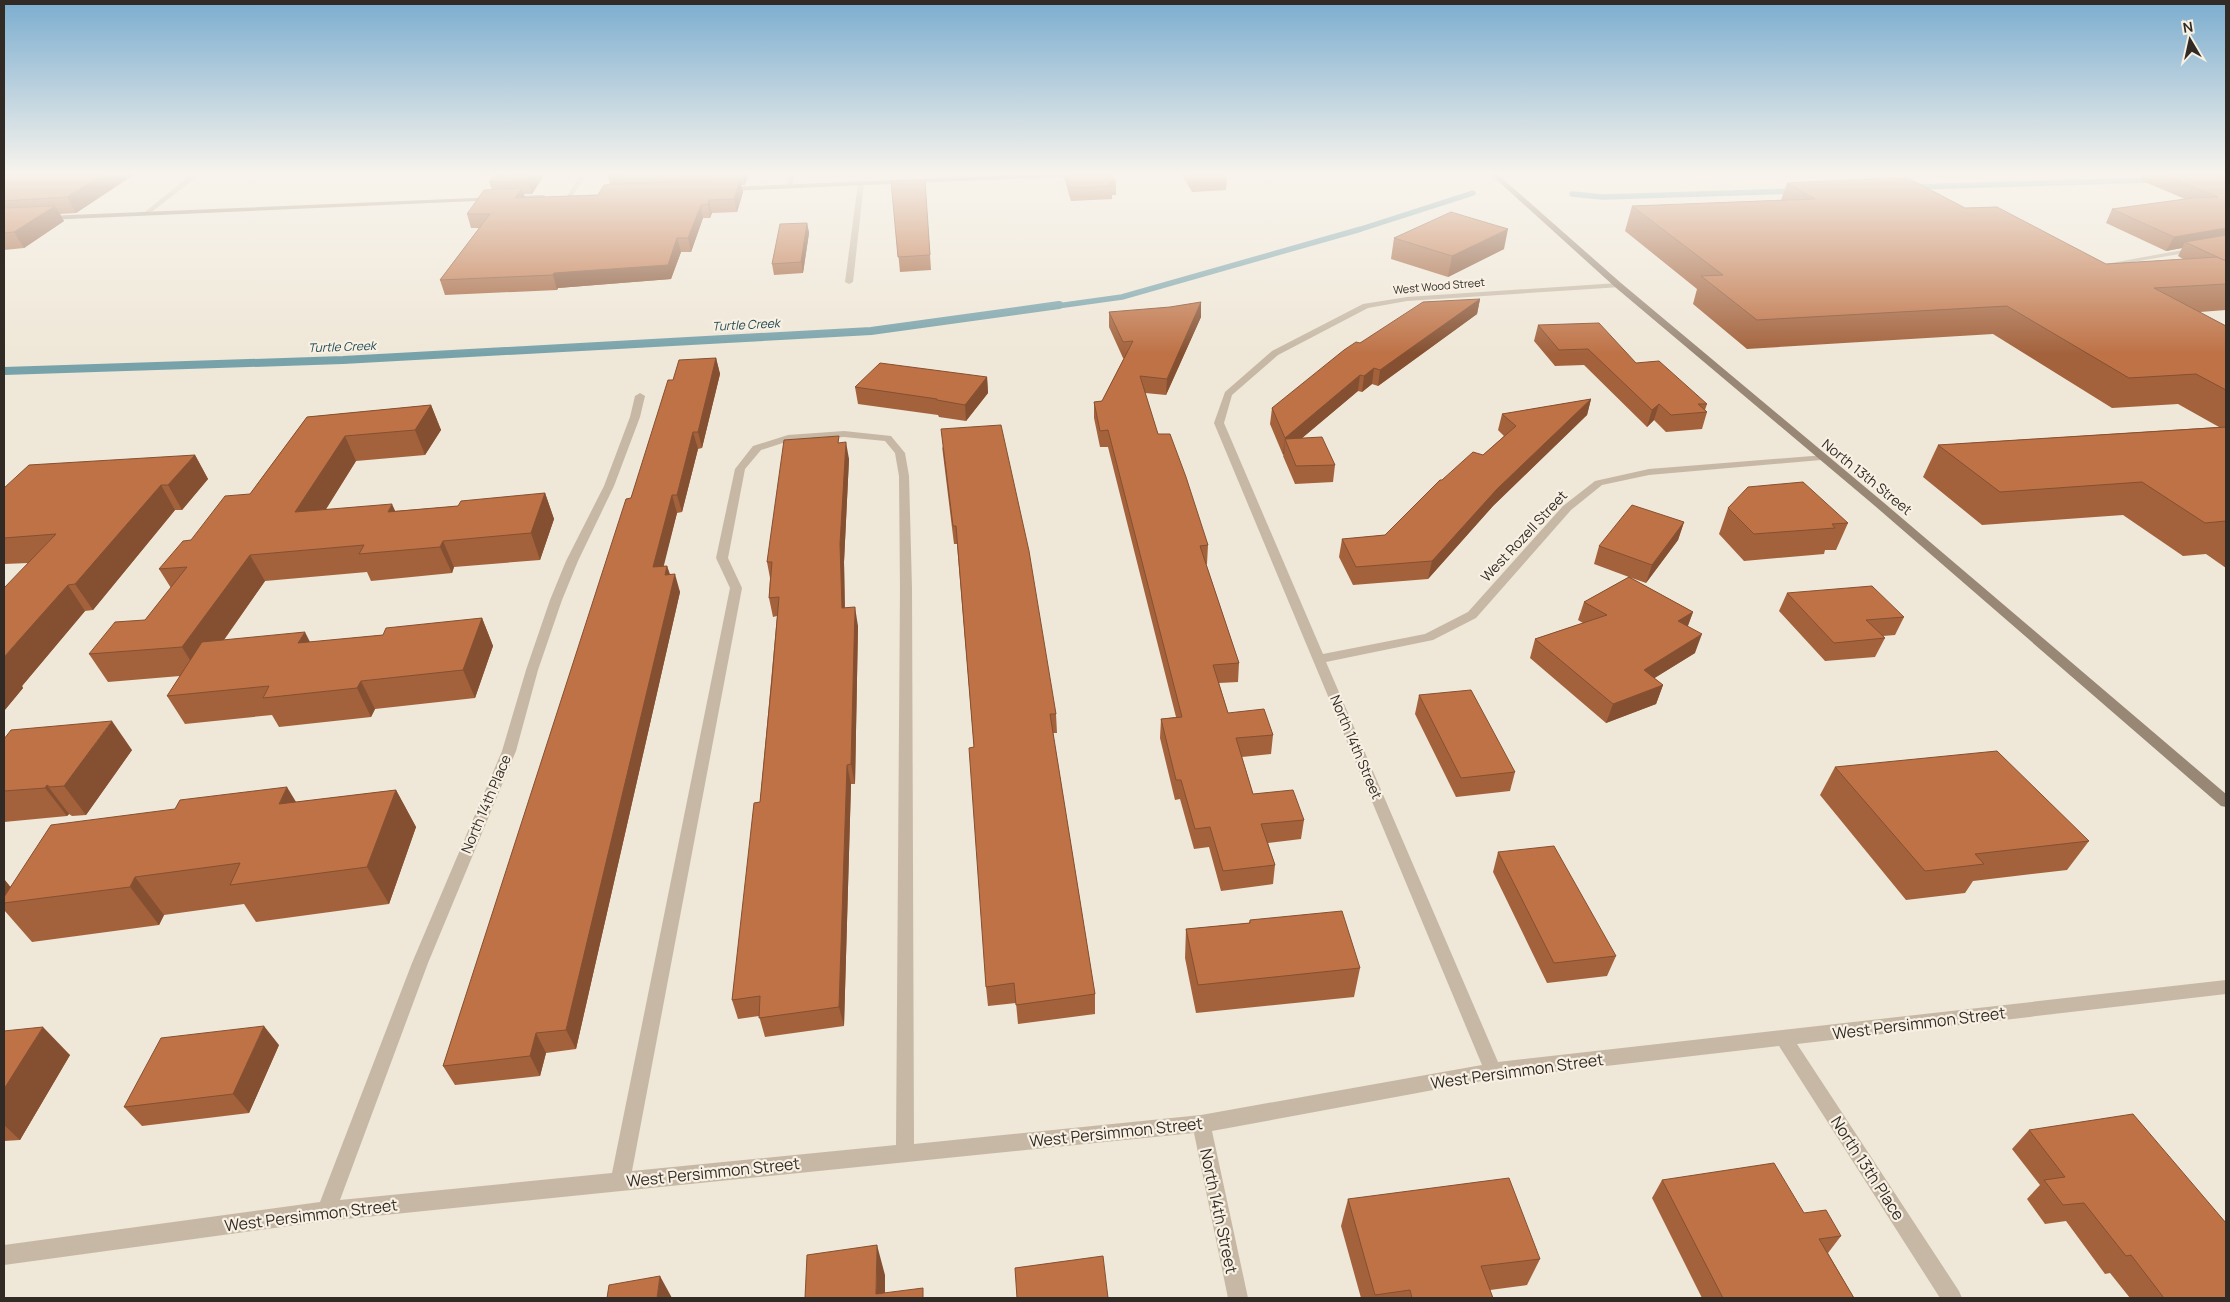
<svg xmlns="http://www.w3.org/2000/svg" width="2230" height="1302" font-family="Manrope,sans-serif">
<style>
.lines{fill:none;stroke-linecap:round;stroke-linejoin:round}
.stream-far1{stroke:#78a2aa;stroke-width:5.5}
.stream{stroke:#78a2aa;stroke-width:8}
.minor{fill:#c6b8a5;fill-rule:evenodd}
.secondary{fill:#998776;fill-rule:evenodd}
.wall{fill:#a3623c}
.shaded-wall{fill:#855031}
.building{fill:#be7246;stroke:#855031}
.labels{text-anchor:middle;stroke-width:4.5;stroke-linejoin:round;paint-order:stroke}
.far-street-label{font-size:11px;fill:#322b25;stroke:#f7f0e3}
.far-water-label{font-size:12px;font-style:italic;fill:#1e4750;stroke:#f7f0e3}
.street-label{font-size:14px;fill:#322b25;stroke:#f7f0e3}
.near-street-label{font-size:16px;fill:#322b25;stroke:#f7f0e3}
</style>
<rect width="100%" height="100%" fill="#efe7d7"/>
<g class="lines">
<path class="stream-far1" d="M1913,187L2153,180
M1572,194L1603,197L1798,191
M1050,307L1122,297L1361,229L1473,193"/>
<path class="stream" d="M4,371L343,360L871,331L1059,305"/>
<path class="minor" d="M194,172H200L198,176L149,214H145V212Z
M582,172H588L572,197H568L567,196Z
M789,172H795L793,186L790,188L787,186Z
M861,181L864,183L853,282L849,284L845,282L858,183Z
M2226,242V246L2110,266L2106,264Z
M1618,283L1622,285L1621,287L1407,301L1368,308L1278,355L1232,395L1224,423L1323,654L1425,634L1468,612L1563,506L1595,481L1649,469L1825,455V459L1821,460L1649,475L1602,485L1571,510L1476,618L1433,640L1326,662L1498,1062L2226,980V994L1797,1044L1959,1291L1962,1298H1940L1779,1046L1493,1079L1212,1131L1248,1298H1228L1194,1133L326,1221L4,1265V1245L320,1202L412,963L502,751L526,670L550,600L566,561L604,486L630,417L635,396L640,393L645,396L640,417L614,486L578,561L562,600L538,670L516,751L428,963L340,1200L612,1173L730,588L716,558L735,469L753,446L788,435L844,431L891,436L905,453L909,476L912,588L914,1144L1201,1115L1482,1065L1214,423L1225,392L1272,351L1363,304L1407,297ZM844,437L885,441L895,453L899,476L900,588L896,1145L632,1171L742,588L728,558L745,469L761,450L789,441Z"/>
<path class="secondary" d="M1083,172H1128L1125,174L726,191L723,189L726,187Z
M1488,172H1495L1621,283L1883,502L2226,794V807L2221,806L1875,506L1615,287Z
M543,195L545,196V198L46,220L42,218L46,216Z"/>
</g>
<path class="wall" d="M4,172H138L76,213L60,214L64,221L24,248L4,250Z
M497,172H546L532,194H524L525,198L598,195L610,185L608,177L611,172H749L745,185H741L743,192L737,212L712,213L710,218H703L691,252H681L671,279L558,288L557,290L445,295L440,280L479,228H471L467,214L492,190L489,182Z
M837,172H863L837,173Z
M1064,172H1111L1116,182V195H1112V199L1071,201L1064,178Z
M1180,172H1222L1227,179L1226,190L1192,192Z
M2142,172H2213L2226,177V310L2200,312L2226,326V568L2206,554L2183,556L2123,515L1982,525L1923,477L1938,445L2219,427L2178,404L2112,408L1993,334L1747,349L1693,304L1697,289L1625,231L1632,206L1781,200L1787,183L1965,208L2106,264L2183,259L2178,256L2182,248L2166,251L2106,223L2112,209L2185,199L2140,180Z
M925,180L931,270L900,272L891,181Z
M807,223L809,233L803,273L774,275L772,264Z
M1394,238L1504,249L1448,277L1391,259Z
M1480,299L1477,314L1378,386L1372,384L1362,392L1358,391L1302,438L1335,465L1333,482L1295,484L1283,456L1284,454L1283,455L1270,424L1272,408L1360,343Z
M1109,312L1201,317L1166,395L1145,393L1158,434L1208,545L1207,564H1206L1239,663L1238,682L1219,683L1228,713L1273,735L1271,754L1242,757L1253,794L1304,820L1301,839L1268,843L1275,865L1273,884L1221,891L1209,847L1194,849L1180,799L1175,800L1160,738L1161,719L1176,717L1108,447H1100L1094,418V402L1102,401L1124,358H1123L1109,327Z
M1538,325L1636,363L1707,404L1705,410L1707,412L1702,429L1666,432L1654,420L1647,427L1584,365L1555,366L1534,341Z
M716,358L720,374L702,448L698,449L682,512L677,513L663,566H667L670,574L680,592L576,1049L546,1053L540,1076L455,1085L443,1066L631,498L673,380Z
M987,377L988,393L966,421L939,417L938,415L858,404L855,387Z
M1591,399L1587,415L1493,506L1428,579L1353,585L1339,557L1342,539L1385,535L1442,480L1483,455L1504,436L1498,430L1502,414Z
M431,405L441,430L425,455L356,461L326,509L395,511L458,506L545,493L554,519L540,560L454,567L452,573L371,581L367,572L265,581L224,640L310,642L383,635L482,618L493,646L475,698L375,709L371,717L279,727L272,715L185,724L167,696L180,676L108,682L89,654L145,620L171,588L159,569L191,540L250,494L307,417Z
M840,443L849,459L844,562L845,608L858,626L855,784H851L844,1026L765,1037L759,1016L738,1019L732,1000L760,802L777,616L773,617L769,598L770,578L767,562Z
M942,446L1056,714L1057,733H1053L1095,994V1014L1018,1024L1016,1003L988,1006L986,987L974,747L957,544H954Z
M195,455L208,479L182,510H175L93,610L85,611L22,686L23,688L4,711L29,563L4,564V488Z
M1728,508L1848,523L1836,550H1825L1824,554L1744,561L1719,534Z
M1684,522L1678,540L1646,583L1629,577L1693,612L1688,626L1695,653L1654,678L1663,685L1656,704L1606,723L1530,658L1535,639L1583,623L1578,620L1584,602L1629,577L1594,564L1599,546Z
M1787,593L1904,617L1895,635L1883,636L1885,638L1875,657L1825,661L1779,611Z
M1419,695L1515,772L1510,791L1456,797L1415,714Z
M4,739L132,750L86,815L72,816L69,814L67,816L4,822Z
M1835,767L2089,841L2067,870L1973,881L1965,893L1906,900L1820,795Z
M396,790L416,827L389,904L256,922L244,904L164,915L159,925L32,942L4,910V879L10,887L296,802Z
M1498,852L1616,956L1607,976L1547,983L1493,872Z
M1250,920L1360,968L1354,997L1196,1013L1185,958L1186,929L1249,923Z
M4,1031L70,1055L20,1140L4,1141Z
M279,1045L249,1113L142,1126L124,1107Z
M2029,1130L2226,1298H2130L2110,1273L2105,1274L2066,1221L2045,1224L2027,1199L2040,1185L2012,1149Z
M1662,1180L1804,1213L1841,1236L1828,1253L1854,1298H1702L1652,1198Z
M1348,1199L1540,1259L1527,1285L1490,1290L1493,1298H1361L1341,1226Z"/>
<path class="shaded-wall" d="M107,172H138L76,213L67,197Z
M534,172H546L532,194L528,181Z
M743,172H749L745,185Z
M740,179L743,192L737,212L734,199Z
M522,188L526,202L515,198Z
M709,200L712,213L710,218L708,204Z
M701,205L703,218L691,252L688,238Z
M55,206L64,221L24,248L14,232Z
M807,223L809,233L803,273L801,262Z
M2226,228V241L2185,242L2182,248L2166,251L2174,237Z
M1508,229L1504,249L1448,277L1452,256Z
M677,238L681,252L671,279L558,288L557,290L553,275L554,273Z
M1480,299L1477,314L1378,386L1380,370Z
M1201,302V317L1166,395L1167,379Z
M716,358L720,374L702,448L698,432Z
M1374,368L1372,384L1362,392L1364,376Z
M1360,375L1358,391L1289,449L1285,439L1284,454L1283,455L1285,438Z
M987,377L988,393L966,421L965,405Z
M1591,399L1587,415L1493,506L1428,579L1432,561L1497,489Z
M1659,404L1654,420L1647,427L1652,410Z
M431,405L441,430L425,455L415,430Z
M693,432L698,449L682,512L677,495Z
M345,436L356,461L308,538L295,512Z
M846,442L849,459L844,562L845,627L842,608L840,544Z
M195,455L208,479L182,510L168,485Z
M161,485L175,510L93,610L75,584Z
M545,493L554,519L540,560L531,533Z
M672,495L677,513L659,585L653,567Z
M392,504L404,530L388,512Z
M1684,522L1678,540L1646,583L1652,565Z
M443,541L454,567L452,573L440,547Z
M250,555L265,581L199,675L182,647Z
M667,566L672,583L675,574L680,592L576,1049L566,1030Z
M68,585L85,611L22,686L23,688L4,711V657Z
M855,607L858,626L855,784L851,764Z
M1693,612L1686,630L1678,621Z
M482,618L493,646L475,698L463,670Z
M305,632L319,660L298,643Z
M1702,634L1695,653L1637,689L1644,670Z
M361,681L375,709L371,717L357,688Z
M1663,685L1656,704L1606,723L1613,704Z
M112,721L132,750L86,815L64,786Z
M847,765L851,784L844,1026L839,1007Z
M47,785L69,814L67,816L45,788Z
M287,787L310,825L279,804Z
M396,790L416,827L389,904L367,867Z
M135,877L164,915L159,925L130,887Z
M4,879L14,891L4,903Z
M264,1026L279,1045L249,1113L233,1094Z
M43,1027L70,1055L20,1140L4,1125V1089Z
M536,1033L546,1053L540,1076L530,1056Z
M877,1245L885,1275V1298L876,1294Z
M660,1276L672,1298H657Z"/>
<path class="building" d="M4,172H107L67,197L4,201Z
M497,172H534L528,181L489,182Z
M611,172H738L608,177Z
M1066,172H1111L1116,182H1110L1112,186L1071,188Z
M1187,172H1222L1227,179L1192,180Z
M2157,172H2213L2226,177V228L2174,237L2112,209L2193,198L2218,197Z
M1906,177L1965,208L1997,207L2106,264L2217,257L2226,261V284L2154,288L2226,326V390L2196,374L2129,378L2007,306L1757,320L1701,276L1723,275L1632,206L1815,199L1787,183Z
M740,179L734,199L709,200L708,204L701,205L688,238H677L668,265L554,273L553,275L440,280L490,214H467L484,190L522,188L515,198L598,195L604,185Z
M925,180L930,255L898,257L891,181Z
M55,206L14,232L4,233V208Z
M1451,212L1508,229L1452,256L1394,238Z
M807,223L801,262L772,264L780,224Z
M2226,235V261L2185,242Z
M1480,299L1380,370L1374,368L1364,376L1360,375L1285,438L1272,408L1344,350L1356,342L1360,343L1423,302Z
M1201,302L1167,379L1140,376L1158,434H1170L1186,477L1208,545L1200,546L1239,663L1213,665L1228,713L1264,709L1273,735L1236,738L1253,794L1293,790L1304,820L1261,824L1275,865L1223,871L1210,827L1195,829L1181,780H1176L1161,719L1182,717L1108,430L1100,431L1094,402L1102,401L1133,341L1123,342L1109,312L1170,307Z
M1599,323L1636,363L1659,361L1707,404H1698L1707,412L1671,415L1659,404L1652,410L1588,349L1559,350L1538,325Z
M716,358L698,432H693L677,495H672L653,567L667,566L665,575L675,574L566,1030L536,1033L530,1056L443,1066L626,499L631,498L668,380H673L679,360Z
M880,363L987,377L965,405L937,400V399L855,387Z
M1591,399L1497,489L1432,561L1356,567L1342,539L1385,535L1440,480H1442L1473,452L1483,455L1516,426L1502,414Z
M431,405L415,430L345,436L295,512L392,504L388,512L458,506L461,501L545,493L531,533L443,541L440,547L359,554L364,545L250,555L182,647L89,654L115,622L145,620L187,567L159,569L183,541L191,540L225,496L250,494L307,417Z
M1001,425L1029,551L1056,714H1050L1095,994L1016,1005L1014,983L986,987L969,748L974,747L956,526H953L941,429Z
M2226,427V521L2205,523L2142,482L2000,492L1938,445Z
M839,436L838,443L846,442L840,544L842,608L855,607L851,764L847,765L839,1007L759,1018L760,996L732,1000L754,803L760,802L772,679L779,597L769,598L772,562H767L784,440Z
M1322,437L1335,465L1296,466L1285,439Z
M195,455L168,485H161L75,584L68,585L4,657V588L56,534L4,538V488L29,465Z
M1803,482L1848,523L1832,524L1835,528L1754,534L1728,508L1748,487Z
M1632,505L1684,522L1652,565L1599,546Z
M1629,577L1693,612L1678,621L1702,634L1644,670L1663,685L1613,704L1535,639L1607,615L1584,602Z
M1872,586L1904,617L1866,620L1885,638L1834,643L1787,593Z
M482,618L463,670L361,681L357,688L263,698L269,686L167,696L202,642L305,632L298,643L383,635L386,628Z
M1471,690L1515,772L1461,778L1419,695Z
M112,721L64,786L50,787L47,785L45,788L4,791V739L11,730Z
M1997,751L2089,841L1975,854L1984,864L1925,871L1835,767Z
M287,787L279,804L396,790L367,867L230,885L240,863L135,877L130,887L4,903V897L51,825L175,809L180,800Z
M1554,846L1616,956L1554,963L1498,852Z
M1342,911L1360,968L1198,985L1186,929L1250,923V920Z
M264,1026L233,1094L124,1107L161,1038Z
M43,1027L4,1089V1031Z
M2133,1114L2226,1223V1298H2164L2131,1255L2126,1256L2084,1203L2063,1205L2044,1180L2065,1177L2029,1130Z
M1774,1163L1804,1213L1826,1210L1841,1236L1819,1239L1854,1298H1723L1662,1180Z
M1509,1178L1540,1259L1481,1266L1493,1298H1412L1410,1290L1375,1295L1348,1199Z
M877,1245L876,1294L923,1288V1298H805L807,1255Z
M1103,1256L1108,1298H1017L1015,1268Z
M660,1276L657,1298H607L609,1285Z"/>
<linearGradient id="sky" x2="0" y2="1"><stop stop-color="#7badcf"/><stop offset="0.49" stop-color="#f8f4ed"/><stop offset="1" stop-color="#f8f4ed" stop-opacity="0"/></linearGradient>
<rect width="2230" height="354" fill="url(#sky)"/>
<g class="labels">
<g class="far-street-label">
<text transform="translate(1439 286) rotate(-5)" y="4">West Wood Street</text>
</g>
<g class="far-water-label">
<text transform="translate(746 325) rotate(-3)" y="4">Turtle Creek</text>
<text transform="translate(342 347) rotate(-2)" y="4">Turtle Creek</text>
</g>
<g class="street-label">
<text transform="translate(1867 477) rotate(39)" y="5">North 13th Street</text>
<text transform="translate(1524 536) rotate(-47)" y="5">West Rozell Street</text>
<text transform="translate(1356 747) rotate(67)" y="5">North 14th Street</text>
<text transform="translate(486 804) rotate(-67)" y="5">North 14th Place</text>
</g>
<g class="near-street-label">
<text transform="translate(1919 1023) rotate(-7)" y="6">West Persimmon Street</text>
<text transform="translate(1517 1071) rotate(-8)" y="6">West Persimmon Street</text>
<text transform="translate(1116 1132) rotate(-6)" y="6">West Persimmon Street</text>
<text transform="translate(1868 1168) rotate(57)" y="6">North 13th Place</text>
<text transform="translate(713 1172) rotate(-6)" y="6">West Persimmon Street</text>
<text transform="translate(1219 1211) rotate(78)" y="6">North 14th Street</text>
<text transform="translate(311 1215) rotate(-7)" y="6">West Persimmon Street</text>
</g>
</g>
<rect width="2230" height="1302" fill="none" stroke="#322b25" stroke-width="10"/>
<g transform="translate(2190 40) rotate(351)" stroke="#f7f0e3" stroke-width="4" paint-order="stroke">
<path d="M0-4L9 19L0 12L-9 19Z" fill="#322b25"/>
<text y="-8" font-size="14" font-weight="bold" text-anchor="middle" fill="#322b25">N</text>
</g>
</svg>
